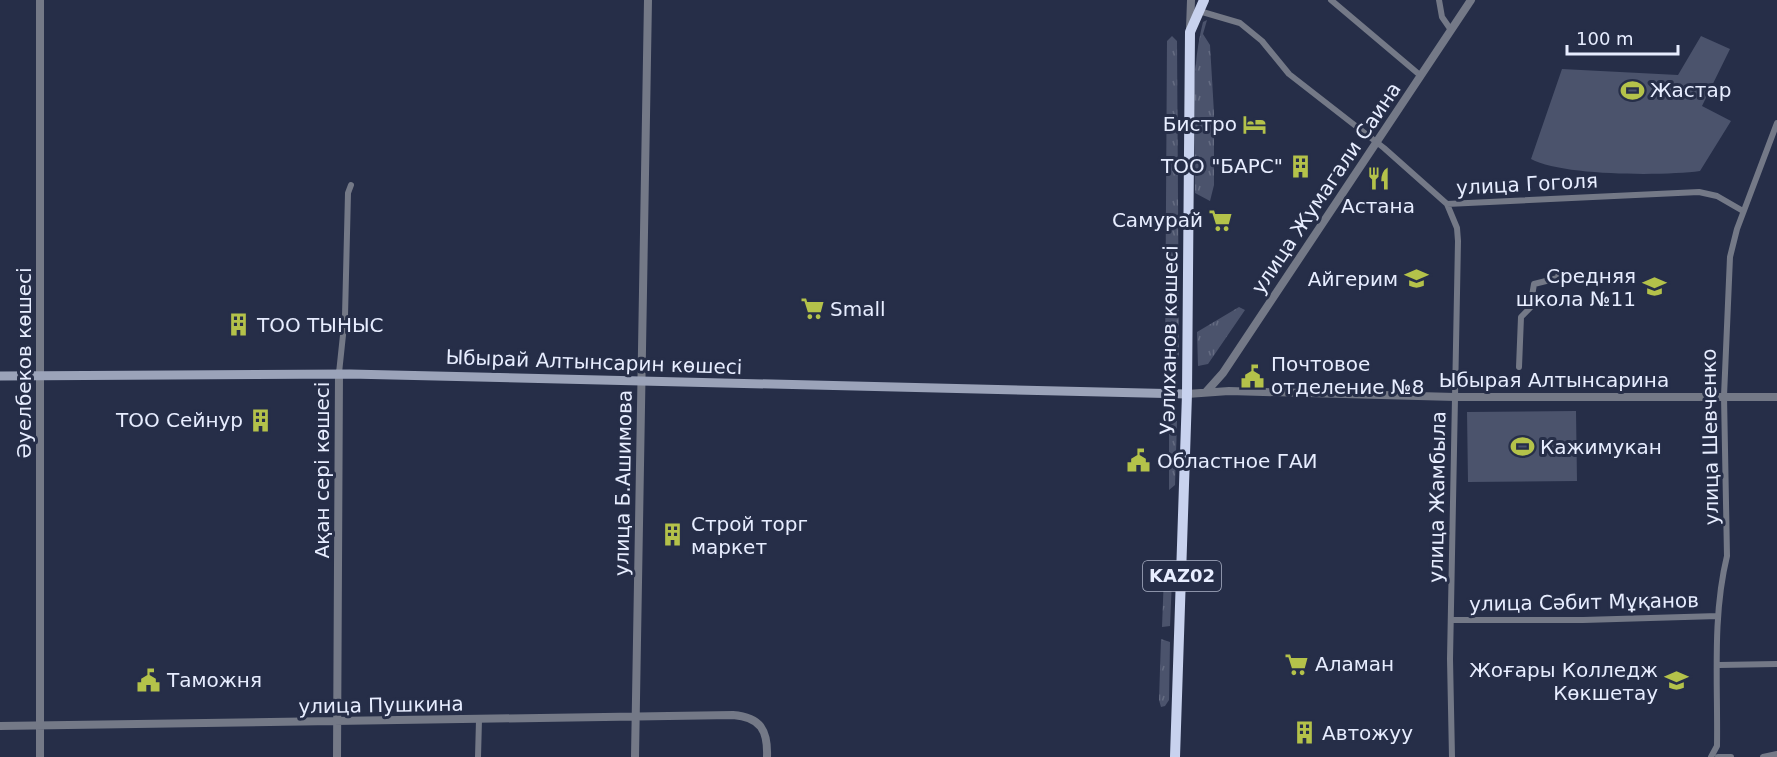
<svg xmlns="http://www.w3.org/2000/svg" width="1777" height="757" font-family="'DejaVu Sans',sans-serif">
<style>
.grass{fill:url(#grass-tufts)}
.garden{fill:#4b536c}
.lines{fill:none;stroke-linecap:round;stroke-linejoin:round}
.minor{stroke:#747987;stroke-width:6}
.tertiary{stroke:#747987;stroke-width:8}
.secondary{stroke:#9ba3b9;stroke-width:9}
.trunk{stroke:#c8d2ee;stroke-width:10}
.labels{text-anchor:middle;stroke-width:6;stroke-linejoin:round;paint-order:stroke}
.shield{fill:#262e48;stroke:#adb4c8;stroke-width:1.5}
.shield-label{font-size:18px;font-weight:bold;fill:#e7edff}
.poi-label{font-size:20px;fill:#e7edff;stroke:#262e48;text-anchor:start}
.street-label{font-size:20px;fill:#e7edff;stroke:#262e48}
</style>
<defs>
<pattern id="grass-tufts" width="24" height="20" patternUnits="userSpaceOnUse" patternTransform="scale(1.5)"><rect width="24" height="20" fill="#4b536c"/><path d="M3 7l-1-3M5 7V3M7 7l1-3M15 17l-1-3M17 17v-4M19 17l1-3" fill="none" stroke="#656c82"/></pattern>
</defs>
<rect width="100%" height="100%" fill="#262e48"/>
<path class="grass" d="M1207,20L1203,34L1210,45L1214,113V185L1210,201L1195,193C1195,137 1189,77 1203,22Z
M1172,36L1177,41L1179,356L1176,365L1165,366L1167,41Z
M1239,307L1245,310L1208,364L1198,366L1197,332Z
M1169,419L1177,421L1175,485L1169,490Z
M1164,575H1169L1172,579L1170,626L1162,627Z
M1161,639L1170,642L1169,700L1165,706L1161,707L1159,700Z"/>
<path class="garden" d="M1701,36L1730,49L1702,106L1731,121L1700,171C1664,176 1562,176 1531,159L1562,69L1678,75Z
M1576,411L1577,481L1468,482L1467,412Z"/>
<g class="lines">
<path class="minor" d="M1331,0L1421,76
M1439,0L1442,17L1451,30
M1199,11L1240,23L1262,41L1289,74L1384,148L1447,204L1699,192L1717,196L1743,211
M1447,204L1457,228L1458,241L1450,659L1452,757
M1519,367L1521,317L1530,308L1534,284L1558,278L1559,272
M339,373L345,316L348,193L351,185
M1451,620H1583L1718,616
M1719,665L1777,664
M478,757L479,720
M1711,757L1717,746C1718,683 1712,617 1727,556L1724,396L1730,257L1737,229L1777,123
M1718,757H1731
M1763,757L1777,754"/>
<path class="tertiary" d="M40,0V757
M1190,29L1191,0
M1206,392L1223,373L1471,0
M1187,394L1229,391L1455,397H1777
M0,726L733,715C761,717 768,731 767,757
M337,757L339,373
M635,757L648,0"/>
<path class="secondary" d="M0,376L350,374L1187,394"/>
<path class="trunk" d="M1175,757L1187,394L1190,32L1204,0"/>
</g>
<defs>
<symbol id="stadium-bare" viewBox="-9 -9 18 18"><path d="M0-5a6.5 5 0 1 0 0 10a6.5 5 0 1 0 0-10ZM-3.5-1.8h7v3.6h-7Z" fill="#b4c24a" stroke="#262e48" stroke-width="2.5" paint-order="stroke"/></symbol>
<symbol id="hotel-bare" viewBox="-9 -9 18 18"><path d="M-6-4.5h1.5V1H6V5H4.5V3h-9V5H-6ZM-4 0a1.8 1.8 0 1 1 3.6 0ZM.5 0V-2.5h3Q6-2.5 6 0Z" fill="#b4c24a" stroke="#262e48" stroke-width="2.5" paint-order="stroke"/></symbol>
<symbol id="building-bare" viewBox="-9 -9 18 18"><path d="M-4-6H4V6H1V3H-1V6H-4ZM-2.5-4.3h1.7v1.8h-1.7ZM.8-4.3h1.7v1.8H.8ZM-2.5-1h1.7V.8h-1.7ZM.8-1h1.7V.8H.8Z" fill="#b4c24a" stroke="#262e48" stroke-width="2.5" paint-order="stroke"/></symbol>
<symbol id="restaurant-bare" viewBox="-9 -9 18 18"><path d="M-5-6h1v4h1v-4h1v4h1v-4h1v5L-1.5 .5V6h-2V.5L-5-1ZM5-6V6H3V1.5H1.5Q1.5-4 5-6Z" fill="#b4c24a" stroke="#262e48" stroke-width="2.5" paint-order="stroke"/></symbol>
<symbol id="supermarket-bare" viewBox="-9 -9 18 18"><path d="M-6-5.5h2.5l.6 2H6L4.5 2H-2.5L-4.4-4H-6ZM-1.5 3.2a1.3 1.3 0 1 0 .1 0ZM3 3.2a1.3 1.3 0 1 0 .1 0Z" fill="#b4c24a" stroke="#262e48" stroke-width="2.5" paint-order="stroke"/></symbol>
<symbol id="school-bare" viewBox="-9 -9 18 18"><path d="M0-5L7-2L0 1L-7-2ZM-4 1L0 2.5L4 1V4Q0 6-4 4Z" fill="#b4c24a" stroke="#262e48" stroke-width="2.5" paint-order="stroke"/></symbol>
<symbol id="civic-bare" viewBox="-9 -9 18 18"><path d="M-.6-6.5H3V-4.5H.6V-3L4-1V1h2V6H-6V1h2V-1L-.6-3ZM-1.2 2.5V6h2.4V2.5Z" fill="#b4c24a" stroke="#262e48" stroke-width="2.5" paint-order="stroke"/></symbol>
<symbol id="university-bare" viewBox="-9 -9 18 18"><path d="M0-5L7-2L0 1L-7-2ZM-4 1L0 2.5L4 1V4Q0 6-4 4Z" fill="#b4c24a" stroke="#262e48" stroke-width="2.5" paint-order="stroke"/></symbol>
</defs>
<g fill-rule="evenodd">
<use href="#stadium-bare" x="1616" y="74" width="33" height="33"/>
<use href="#hotel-bare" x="1238" y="108" width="33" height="33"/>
<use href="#building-bare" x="1284" y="150" width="33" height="33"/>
<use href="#restaurant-bare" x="1362" y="162" width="33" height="33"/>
<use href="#supermarket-bare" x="1204" y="204" width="33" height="33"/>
<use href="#school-bare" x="1400" y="262" width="33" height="33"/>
<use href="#school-bare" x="1638" y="270" width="33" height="33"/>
<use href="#supermarket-bare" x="796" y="292" width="33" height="33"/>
<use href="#building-bare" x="222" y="308" width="33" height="33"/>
<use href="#civic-bare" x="1236" y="360" width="33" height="33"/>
<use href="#building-bare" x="244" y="404" width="33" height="33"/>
<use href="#stadium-bare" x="1506" y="430" width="33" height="33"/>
<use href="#civic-bare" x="1122" y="444" width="33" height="33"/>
<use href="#building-bare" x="656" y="518" width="33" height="33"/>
<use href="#supermarket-bare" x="1280" y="648" width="33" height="33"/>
<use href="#civic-bare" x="132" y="664" width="33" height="33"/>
<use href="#university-bare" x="1660" y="664" width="33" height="33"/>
<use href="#building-bare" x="1288" y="716" width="33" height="33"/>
</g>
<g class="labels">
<rect class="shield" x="1143" y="561" width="78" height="30" rx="4.5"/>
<g class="shield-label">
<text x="1182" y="582">KАZ02</text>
</g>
<g class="poi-label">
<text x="1650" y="97">Жастар</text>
<text x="1237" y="131" text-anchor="end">Бистро</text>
<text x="1283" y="173" text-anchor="end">ТОО "БАРС"</text>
<text x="1378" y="213" text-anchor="middle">Астана</text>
<text x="1203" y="227" text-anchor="end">Самурай</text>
<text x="1636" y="283" text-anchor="end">Средняя<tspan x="1636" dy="23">школа №11</tspan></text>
<text x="1398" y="286" text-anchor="end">Айгерим</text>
<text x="830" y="316">Small</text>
<text x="257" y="332">ТОО ТЫНЫС</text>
<text x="1271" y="371">Почтовое<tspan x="1271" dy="23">отделение №8</tspan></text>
<text x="243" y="427" text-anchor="end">ТОО Сейнур</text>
<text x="1540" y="454">Кажимукан</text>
<text x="1157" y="468">Областное ГАИ</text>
<text x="691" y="531">Строй торг<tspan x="691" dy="23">маркет</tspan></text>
<text x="1315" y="671">Аламан</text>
<text x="1658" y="677" text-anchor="end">Жоғары Колледж<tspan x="1658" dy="23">Көкшетау</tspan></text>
<text x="167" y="687">Таможня</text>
<text x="1322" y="740">Автожуу</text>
</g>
<g class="street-label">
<text transform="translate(1527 184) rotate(-3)" y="7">улица Гоголя</text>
<text transform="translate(1326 188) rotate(-56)" y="7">улица Жумагали Саина</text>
<text transform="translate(1169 340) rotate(-89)" y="7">Уәлиханов көшесі</text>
<text transform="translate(594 362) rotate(2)" y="7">Ыбырай Алтынсарин көшесі</text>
<text transform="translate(24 363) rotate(-90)" y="7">Әуелбеков көшесі</text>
<text x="1554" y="387">Ыбырая Алтынсарина</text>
<text transform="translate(1710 437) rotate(-91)" y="7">улица Шевченко</text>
<text transform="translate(322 470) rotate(-90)" y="7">Ақан сері көшесі</text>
<text transform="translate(623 483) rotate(-89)" y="7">улица Б.Ашимова</text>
<text transform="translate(1437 497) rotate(-89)" y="7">улица Жамбыла</text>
<text transform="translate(1584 602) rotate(-1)" y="7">улица Сәбит Мұқанов</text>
<text transform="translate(381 705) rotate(-1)" y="7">улица Пушкина</text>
</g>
</g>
<path d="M1567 45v9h111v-9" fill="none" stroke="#e7edff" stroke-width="3"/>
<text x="1576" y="45" font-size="18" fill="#e7edff" stroke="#262e48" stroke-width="4.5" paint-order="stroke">100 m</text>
</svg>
